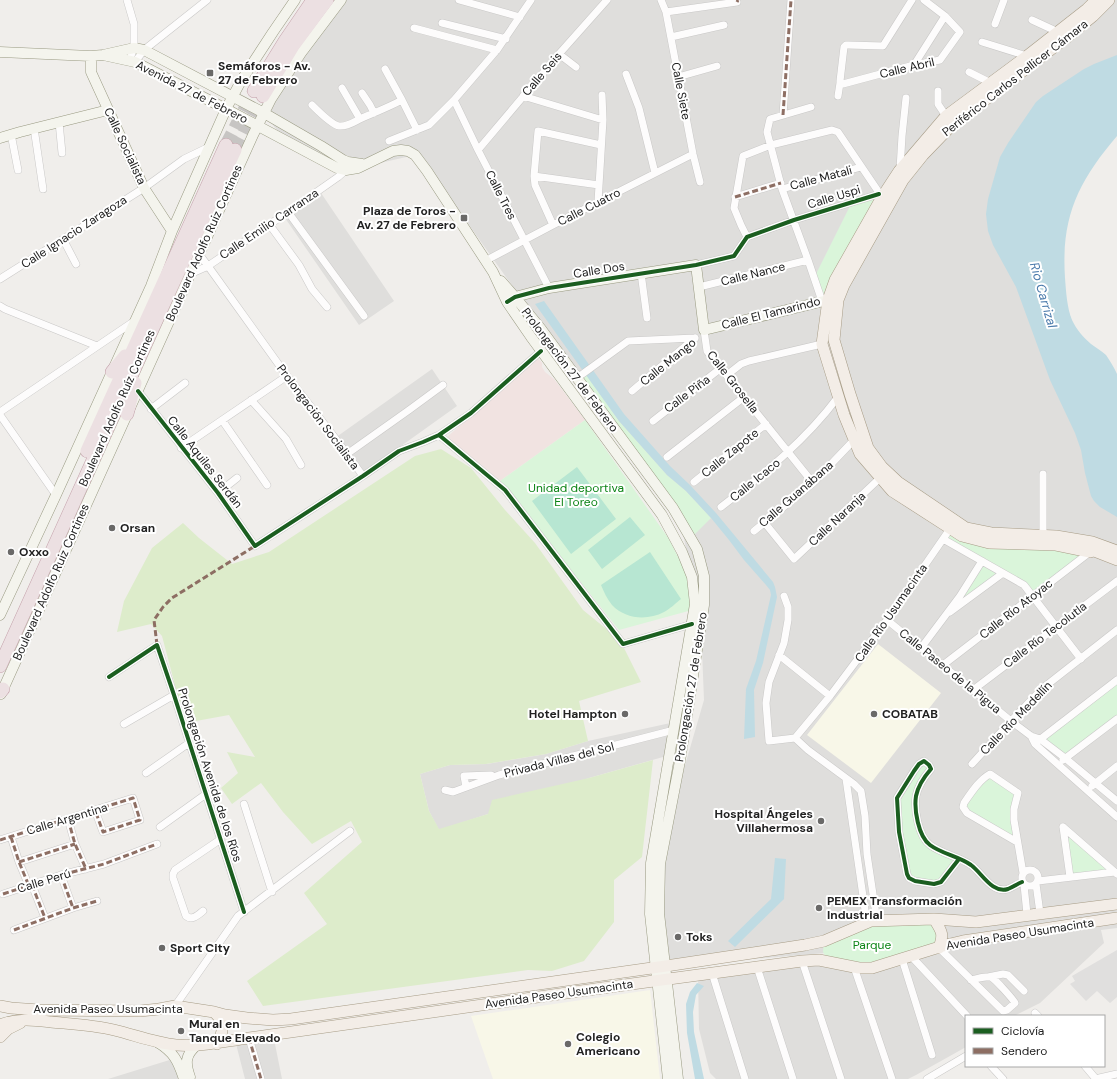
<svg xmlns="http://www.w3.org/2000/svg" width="1117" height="1079" font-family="'DM Sans',sans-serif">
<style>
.residential{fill:#dfdedc}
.commercial{fill:#f1e3e1}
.education{fill:#f8f7e8}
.grass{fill:#ddeccb}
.park{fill:#daf5da}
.pitch{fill:#b7e6d2}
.parking{fill:#e0dfde}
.water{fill:#bfdbe3}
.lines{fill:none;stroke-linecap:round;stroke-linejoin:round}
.highway-tunnel{stroke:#c7c5c3;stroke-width:13;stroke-dasharray:13 6;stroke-linecap:butt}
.street-casing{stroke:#c9c8c7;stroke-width:8}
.secondary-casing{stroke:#999a82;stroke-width:11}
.primary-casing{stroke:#a79c86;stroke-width:12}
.highway-casing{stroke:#c5a2ac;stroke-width:14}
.street{stroke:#fdfcfc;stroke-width:7}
.secondary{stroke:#f4f4ed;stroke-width:10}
.primary{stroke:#f3ede7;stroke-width:11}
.highway{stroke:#ece0e2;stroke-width:13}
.quiet{stroke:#8d6e63;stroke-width:3;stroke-dasharray:6 3;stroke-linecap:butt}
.cycleway-casing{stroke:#fff;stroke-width:6}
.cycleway{stroke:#1b5e20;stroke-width:4}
.poi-dot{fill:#6a6968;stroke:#fff;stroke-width:1.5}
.labels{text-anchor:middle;stroke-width:4;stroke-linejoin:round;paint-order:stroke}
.poi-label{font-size:12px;font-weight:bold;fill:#222;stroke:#fff;text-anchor:start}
.street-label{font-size:12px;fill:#222;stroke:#fff}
.park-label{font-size:12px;fill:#0c8416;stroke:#fff}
.water-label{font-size:13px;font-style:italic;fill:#4a7aab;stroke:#fff}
</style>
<rect width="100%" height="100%" fill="#f0eeeb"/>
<path class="residential" d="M345,0H1117V60L1021,163L1117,462V928L1101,930L1104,943L1040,1003L1014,1016H966V1047L916,1075L908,1079H716L710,1073L699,1029L698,975L959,942L656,967L660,879L670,817L704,700L701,625L681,523L464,218L415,155L358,168L285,140L264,114Z
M321,193L394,301L359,325L285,218Z
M432,369L457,406L362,474L335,438Z
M675,722L670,755L589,778L488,814L439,830L429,811L420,774L450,765L487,764L546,754L588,741Z
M273,1034L282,1079H245L235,1040Z
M176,1058L184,1079H108Z"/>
<path class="commercial" d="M538,358L542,363V367L545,372L554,379L585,420L500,481L447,437Z"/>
<path class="education" d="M878,644L941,693L871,783L807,735Z
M650,990L660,1079H493L471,1016Z"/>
<path class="grass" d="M441,449L471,468L505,510L535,543L583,610L620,640L641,682L579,701L588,741L546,754L486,764L450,765L420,774L429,811L439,829L488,814L492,800L589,778L653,760L642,857L614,880V922L584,961L552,971L528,970L263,1006L247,981L327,924L304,893L362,842L351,821L312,844L283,812L261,783L232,804L221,788L238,773L227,752L255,757L229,715L185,723L162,636L151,624L117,632L124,601L152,548L183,523L199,538L232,564L269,552L415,456Z"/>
<path class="park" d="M879,194L822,301L814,278L852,202Z
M585,373L619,421L667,475L686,491L711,518L693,536L577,378Z
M585,420L669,539L688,577L692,610L619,630L500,481Z
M949,529L1090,552L1033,596L1024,585L1003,573L943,617L982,561L943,539Z
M1117,680V720L1065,758L1040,739Z
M920,764L929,765L916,796L924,838L959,859L941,882L909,878L897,798Z
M990,774L1018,793L1014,809L1017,842L967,813L964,803Z
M1063,827L1115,872L1070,877Z
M934,919L942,941L874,967L826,957L823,952L824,941L866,923Z"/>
<path class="pitch" d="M577,467L616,519L571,554L532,501Z
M630,517L645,535L602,569L588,550Z
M650,552L681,599C676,603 670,609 664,612C647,621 625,619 612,605C607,599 604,592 601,585Z"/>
<path class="parking" d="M1117,950V997L1110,1003L1097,991L1086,1001L1070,984L1075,981L1072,976Z"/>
<path class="water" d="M1117,55V136C1078,182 1061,217 1065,278C1066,291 1067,308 1072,320C1076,329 1084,338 1091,344C1096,348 1102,351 1106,355C1110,361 1114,367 1117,374V517L1100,507L1094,501L1091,496L1085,473L1081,450L1075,433L1050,380L1016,287L993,245L988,231L986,214L988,199L1000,157L1008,143L1036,102L1043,96L1084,69L1094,64Z
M544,301L624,414L670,466L690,485L716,513L773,582L775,587L777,597L763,663L754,690L755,737L744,739L746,689L756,661L771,595L770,590L766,585L744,560L729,540L711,518L686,491L667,475L619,421L535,304Z
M775,858L786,859L784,899L735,947L728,941L771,899Z
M697,983L704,986L696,995L693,1012L694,1032L704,1079H695L687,1033L686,1004L690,992Z"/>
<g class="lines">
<path class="highway-tunnel" d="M226,145L254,91
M235,150L263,96"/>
<defs>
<path id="street" d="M127,0L134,24V48L129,61
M459,0L520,17
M661,0L666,12L693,154L700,182
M666,12L737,2
M1032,20L1058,32
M442,23L506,39
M995,24L1004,0
M414,28L497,50
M671,37L724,25
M982,42L1027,56
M559,54L576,67
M135,62L144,50L207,0
M914,65L945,16
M385,69L402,100L417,130
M969,72L991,83
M626,74L639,108L655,173
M678,77L717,66
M840,83L843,84L914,65L940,60L960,32L945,16L924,0
M342,88L360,119
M938,91V104L946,116
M362,93L370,105L374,113
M523,96L603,120
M838,96L840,83V81L844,47L846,45H848L883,46L912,0
M454,100L478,150L549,288
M312,105C317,110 332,125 339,126C348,127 355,121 362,118C376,112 389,107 402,100
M811,107L770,119L767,132L782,189L808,260L822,301
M783,115L791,0
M59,122L62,153
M34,128L43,189
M11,134L18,170
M389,141L429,125L454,100L497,50L531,0
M478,150L559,54L607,0
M900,169L902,136L906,98
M534,176L599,185
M782,189L861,167
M735,197L781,183
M598,202L603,120L602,95
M288,212L364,316
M269,224L299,265L312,289L327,307
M553,225L535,185L534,176L538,131L601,145
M747,237L741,225L734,208L743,156L771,145L832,130L838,132L882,197
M63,239L76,264
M199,254L208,266L287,376L335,438L363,476
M485,261L553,225L693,154
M696,265L734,256L747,237L794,220L879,194
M641,273L647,318
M190,274L208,266L288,212L338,177L346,170V168
M0,279L144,188L184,159L209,147
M699,287L808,260
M0,306L5,309L97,346
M704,330L707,351L813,483
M727,375L741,364L749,361L822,344
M577,378L628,341L695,338
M138,391L218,493L255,546L363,476L399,451L423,442L439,435L471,413L541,351
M632,391L695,338
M251,400L286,439L301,465
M151,409L185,383
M0,412L136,320
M0,415L56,495
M222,420L267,485
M653,421L721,368
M439,435L505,490L623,644L692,624
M181,448L287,376
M347,454L409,410L443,385
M667,457L744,397
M1043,474V536
M694,482L766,424
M218,493L237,478
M721,507C764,474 806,440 838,397
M764,522L794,559L880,478
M754,531L813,483L854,440
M943,539L1024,585L1081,659
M950,612L1003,573
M887,620L1011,721L1031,736L1040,739L1065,758L1117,801
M921,648L960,596L982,561
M779,655L830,696L795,738L769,741L766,703L769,682L784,643L788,620V607L784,596
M943,665L1090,552
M109,677L157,645L174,695L244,912
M973,690L1117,581
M830,696L887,620L952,526
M124,724L174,695
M1031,736L1035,744L1117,817
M795,738L808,750L854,784L861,791L865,816L867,854L877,921
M1038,741L1117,680
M1063,760L1117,719
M972,764L1011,721L1043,688L1117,630
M146,773L189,743
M846,779L865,910L866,923
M1092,786L1117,766
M466,787L464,776L491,775
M445,790L453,792L499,775L674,730
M244,804L272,892
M68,819L75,844L86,869
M160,827L206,794
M1063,827L1117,874
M1063,827L1070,877
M11,837L19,862L29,886
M0,840L133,798L140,820L103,832L95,810
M1017,842L967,813L963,807L964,803C971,793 979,780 990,774L1018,793L1014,809V820L1023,873
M959,859L941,882L934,884L915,881L909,878L907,874L899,832L897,798L914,771L919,764L924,761L929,765L931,769C924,777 918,786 916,796C914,809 918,836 930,845C942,854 958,856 971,865C982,873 992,894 1008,889C1013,887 1017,884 1022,882
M19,862L75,844
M1022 878a8 8 0 1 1 16 0a8 8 0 1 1-16 0Z
M61,875L73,908
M1038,881L1115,872
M1036,884L1040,913
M32,885L45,918
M1024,885L1027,914
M3,894L61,875L104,864L157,844
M203,911C198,915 192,921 186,916L173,878V874L175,870L221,839
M14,930L73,908L97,901
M939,948L1003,1011L1007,1010L1015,1003C1013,999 995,979 991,977C985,976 977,979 971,980
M911,956L967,1016
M902,959L932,1055
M802,961L841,1079
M757,967L793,1079
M854,967L892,1079
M712,973L745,1079
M988,977L1003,974L1008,975L1024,991
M175,1006L238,916L350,831
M1035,1013L1038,1016
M249,1038L261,1079
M991,1066L1003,1079
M1085,1066L1096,1079
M927,1079L966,1056
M1095,1079L1117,1074"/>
<path id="secondary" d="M0,52L91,56L103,55L134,48L144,50L264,113L321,146L343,160L348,162L362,164
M103,55L135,62L226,109L337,168L346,170L358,168L393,151L401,150L408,151L415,155L427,171L493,272L507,302L531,337L662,515L682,552L692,577L695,604L651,863L650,914L668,1079
M91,56V72L144,188L172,231
M0,138L20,132L108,110
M501,281L515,297L541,329L673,508L697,549L704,576V605L699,637L680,761L660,864L659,913L678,1079
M511,299L515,297L549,288L696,265L704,330L828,300H836
M0,615L56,495L151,286L172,231L226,109L241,81L273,32L295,0
M1,694L253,135L271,99L301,53L341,0
M157,1042C174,1052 178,1061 184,1079
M190,1077C185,1063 185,1055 197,1045"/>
<path id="primary" d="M1096,0L1087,9L1027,56L946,116L899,171L882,197L835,280L828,300L822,344L844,415L860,454L892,491L962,536L989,543L1056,545L1090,552L1094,551L1117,560
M1109,0L1093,16L1066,38L951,126L923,155L903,180L844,285L838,300L834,340L850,394L868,448L882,467L898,482L966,528L991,533L1056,536L1092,542L1117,551
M934,919C942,932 944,933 939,948
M0,1006L11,1008L39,1010L140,1011L159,1009L175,1006L214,1012L225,1015L247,1018L273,1020L291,1019L666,966L805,945L824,941L871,921L934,919L976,922L1117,904
M214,1012C225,1022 224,1031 217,1044
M0,1025C17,1018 33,1020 51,1022C72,1024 93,1025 114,1030C135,1035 155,1043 176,1045C201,1047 225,1041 249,1038L602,988L802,961L819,960L859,968H872L946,945L963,941L1117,918
M0,1037L8,1029L20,1023"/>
<path id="highway" d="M254,91L285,41L313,0
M263,96L293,46L327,0
M112,372L125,356
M127,414L135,383
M87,451L226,145
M0,666L169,292L235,150
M0,692L3,689"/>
</defs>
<use href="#street" class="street-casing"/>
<use href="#secondary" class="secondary-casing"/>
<use href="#primary" class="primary-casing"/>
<use href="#highway" class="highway-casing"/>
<use href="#street" class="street"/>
<use href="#secondary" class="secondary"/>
<use href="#primary" class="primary"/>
<use href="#highway" class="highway"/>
<path class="quiet" d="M737,2L738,0
M783,115L791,0
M735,197L781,183
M157,645L154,620L163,607L172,598L255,546
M68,819L75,844L86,869
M11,837L19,862L29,886
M0,840L133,798L140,820L103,832L95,810
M19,862L75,844
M61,875L73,908
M32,885L45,918
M3,894L61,875L104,864L157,844
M14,930L73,908L97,901
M249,1038L261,1079"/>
<defs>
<path id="cycleway" d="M507,302L515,297L549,288L696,265L734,256L747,237L794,220L879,194
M138,391L218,493L255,546L363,476L399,451L423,442L439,435L471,413L541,351
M439,435L505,490L623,644L692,624
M109,677L157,645L174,695L244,912
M959,859L941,882L934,884L915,881L909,878L907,874L899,832L897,798L914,771L919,764L924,761L929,765L931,769C924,777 918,786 916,796C914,809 918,836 930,845C942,854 958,856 971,865C982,873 992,894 1008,889C1013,887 1017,884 1022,882"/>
</defs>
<use href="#cycleway" class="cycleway-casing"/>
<use href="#cycleway" class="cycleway"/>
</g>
<g class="poi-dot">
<rect x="206" y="69" width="8" height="8" rx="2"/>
<rect x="460" y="214" width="8" height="8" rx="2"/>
<circle cx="112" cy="528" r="4"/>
<circle cx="11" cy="552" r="4"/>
<circle cx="625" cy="714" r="4"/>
<circle cx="874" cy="714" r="4"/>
<circle cx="821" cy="821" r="4"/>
<circle cx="819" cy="908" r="4"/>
<circle cx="678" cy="937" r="4"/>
<circle cx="162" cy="948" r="4"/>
<circle cx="181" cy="1031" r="4"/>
<circle cx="568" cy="1044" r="4"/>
</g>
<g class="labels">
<g class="poi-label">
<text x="218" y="70">Semáforos - Av.<tspan x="218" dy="14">27 de Febrero</tspan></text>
<text x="456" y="215" text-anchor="end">Plaza de Toros -<tspan x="456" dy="14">Av. 27 de Febrero</tspan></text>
<text x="120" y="532">Orsan</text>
<text x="19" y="556">Oxxo</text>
<text x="617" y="718" text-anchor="end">Hotel Hampton</text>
<text x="882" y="718">COBATAB</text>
<text x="813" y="818" text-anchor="end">Hospital Ángeles<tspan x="813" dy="14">Villahermosa</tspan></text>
<text x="827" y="905">PEMEX Transformación<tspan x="827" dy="14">Industrial</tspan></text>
<text x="686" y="941">Toks</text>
<text x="170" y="952">Sport City</text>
<text x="189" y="1028">Mural en<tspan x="189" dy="14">Tanque Elevado</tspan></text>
<text x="576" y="1041">Colegio<tspan x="576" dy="14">Americano</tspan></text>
</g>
<g class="street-label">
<text transform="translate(907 68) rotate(-13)" y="4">Calle Abril</text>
<text transform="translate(542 74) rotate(-49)" y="4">Calle Seis</text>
<text transform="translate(1015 78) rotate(-38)" y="4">Periférico Carlos Pellicer Cámara</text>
<text transform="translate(681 91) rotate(79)" y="4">Calle Siete</text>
<text transform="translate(192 92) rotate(27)" y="4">Avenida 27 de Febrero</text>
<text transform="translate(125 146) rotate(65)" y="4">Calle Socialista</text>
<text transform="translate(821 178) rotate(-15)" y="4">Calle Matali</text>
<text transform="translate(501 195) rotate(63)" y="4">Calle Tres</text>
<text transform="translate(834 197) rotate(-17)" y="4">Calle Uspi</text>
<text transform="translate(589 207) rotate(-27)" y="4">Calle Cuatro</text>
<text transform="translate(269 224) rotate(-34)" y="4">Calle Emilio Carranza</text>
<text transform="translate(74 232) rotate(-33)" y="4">Calle Ignacio Zaragoza</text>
<text transform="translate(204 243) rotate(-66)" y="4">Boulevard Adolfo Ruiz Cortines</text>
<text transform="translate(599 270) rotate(-9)" y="4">Calle Dos</text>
<text transform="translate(753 274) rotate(-14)" y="4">Calle Nance</text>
<text transform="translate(771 313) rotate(-14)" y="4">Calle El Tamarindo</text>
<text transform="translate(668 362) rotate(-39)" y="4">Calle Mango</text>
<text transform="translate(570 370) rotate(53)" y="4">Prolongación 27 de Febrero</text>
<text transform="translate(733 382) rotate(52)" y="4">Calle Grosella</text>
<text transform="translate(687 394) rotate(-37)" y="4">Calle Piña</text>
<text transform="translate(117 408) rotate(-66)" y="4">Boulevard Adolfo Ruíz Cortines</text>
<text transform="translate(318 417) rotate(53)" y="4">Prolongación Socialista</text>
<text transform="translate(730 453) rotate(-39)" y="4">Calle Zapote</text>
<text transform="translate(205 462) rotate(52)" y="4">Calle Aquiles Serdán</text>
<text transform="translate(755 480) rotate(-39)" y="4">Calle Icaco</text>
<text transform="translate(796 494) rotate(-41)" y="4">Calle Guanábana</text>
<text transform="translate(837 519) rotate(-43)" y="4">Calle Naranja</text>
<text transform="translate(51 582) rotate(-66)" y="4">Boulevard Adolfo Ruiz Cortines</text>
<text transform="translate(1016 609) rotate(-38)" y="4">Calle Río Atoyac</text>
<text transform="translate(891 613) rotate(-55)" y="4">Calle Río Usumacinta</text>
<text transform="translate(1045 635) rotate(-37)" y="4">Calle Río Tecolutla</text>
<text transform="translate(950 671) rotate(39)" y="4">Calle Paseo de la Pigua</text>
<text transform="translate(691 687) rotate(-81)" y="4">Prolongación 27 de Febrero</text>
<text transform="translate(1016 718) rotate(-46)" y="4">Calle Río Medellín</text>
<text transform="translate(559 760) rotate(-14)" y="4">Privada Villas del Sol</text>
<text transform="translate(210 775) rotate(72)" y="4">Prolongación Avenida de los Ríos</text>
<text transform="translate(67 819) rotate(-17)" y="4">Calle Argentina</text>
<text transform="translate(44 881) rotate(-17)" y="4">Calle Perú</text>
<text transform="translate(1020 934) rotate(-9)" y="4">Avenida Paseo Usumacinta</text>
<text transform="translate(559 994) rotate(-8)" y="4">Avenida Paseo Usumacinta</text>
<text x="108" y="1013">Avenida Paseo Usumacinta</text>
</g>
<g class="park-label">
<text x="576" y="492">Unidad deportiva<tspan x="576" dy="14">El Toreo</tspan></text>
<text x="872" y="949">Parque</text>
</g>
<g class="water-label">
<text transform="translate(1044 295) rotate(74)" y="5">Rio Carrizal</text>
</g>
</g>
<rect x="965" y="1015" width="140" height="52" fill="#ffffff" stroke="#a7a7a7"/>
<rect x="973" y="1028" width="20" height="6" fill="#1b5e20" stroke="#a7a7a7"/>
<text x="1001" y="1035" font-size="12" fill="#222222">Ciclovía</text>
<rect x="973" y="1048" width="20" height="6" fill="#8d6e63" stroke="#a7a7a7"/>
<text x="1001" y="1055" font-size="12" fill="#222222">Sendero</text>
</svg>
